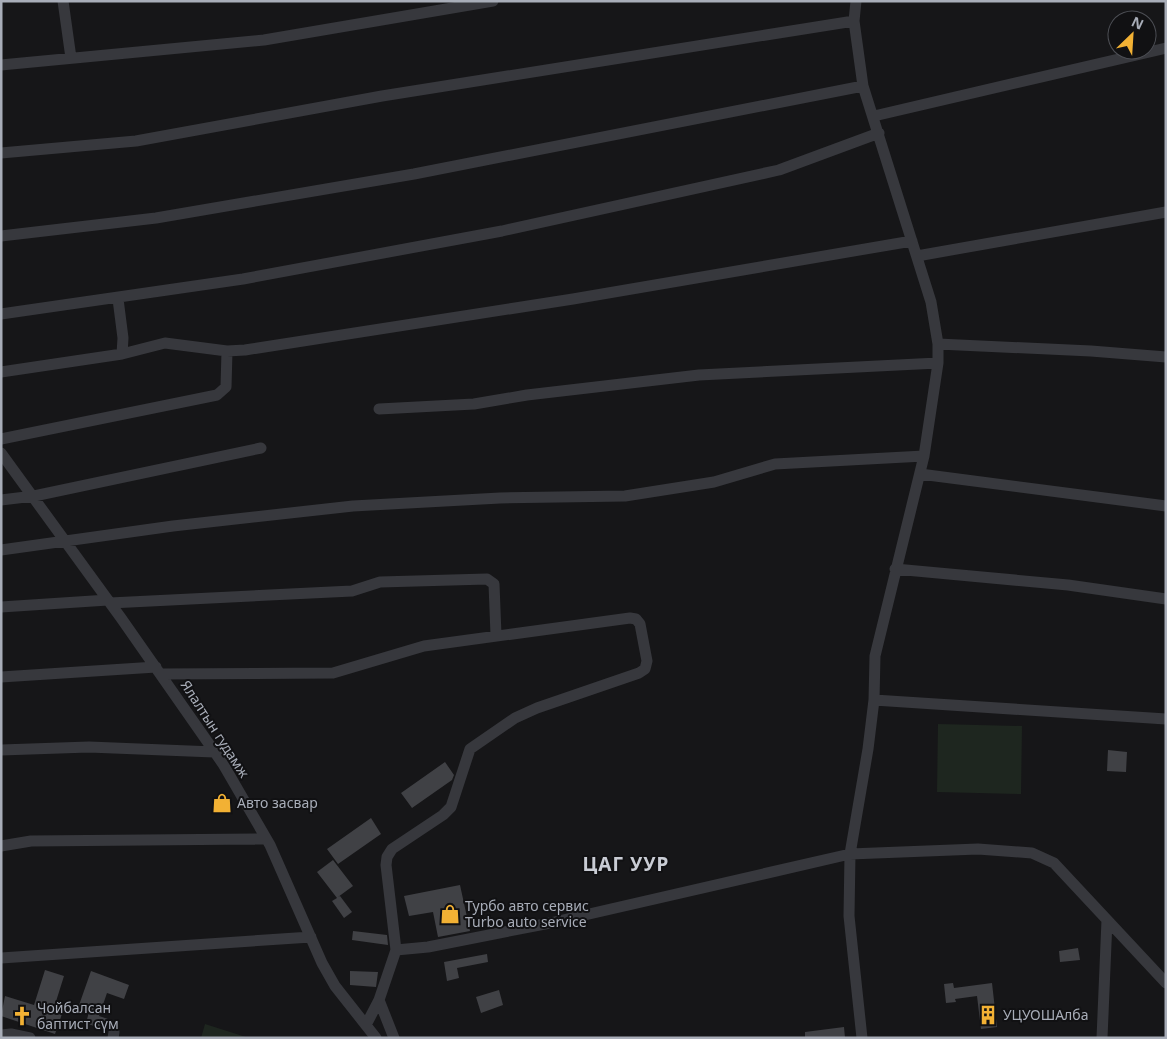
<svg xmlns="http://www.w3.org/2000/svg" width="1167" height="1039" font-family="'Noto Sans',sans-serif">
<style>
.green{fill:#1e261f}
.building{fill:#404145}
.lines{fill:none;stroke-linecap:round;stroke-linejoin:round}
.minor{stroke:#37383d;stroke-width:11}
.labels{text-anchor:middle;stroke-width:4;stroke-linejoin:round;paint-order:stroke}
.street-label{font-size:14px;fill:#a8adb8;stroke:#111113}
.poi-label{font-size:14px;fill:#a8adb8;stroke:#111113;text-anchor:start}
.district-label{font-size:19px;font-weight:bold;letter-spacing:1px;fill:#c9ccd4;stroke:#111113}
</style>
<rect width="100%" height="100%" fill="#161618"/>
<path class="green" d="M938,724L1022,726L1021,794L937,792Z
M205,1024L249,1038H201Z"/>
<path class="building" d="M1108,750L1127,752L1126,772L1107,771Z
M445,762L454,775L452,780L412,808L401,793Z
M371,818L381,834L338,864L327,849Z
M333,860L353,886L338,897L340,896L352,912L344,918L332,901L337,898L317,872Z
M460,885L470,931L438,937L433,912L409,916L404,896Z
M353,931L387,935L388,945L352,940Z
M1078,948L1080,960L1060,962L1059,951Z
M487,954L488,962L457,968L459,978L447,981L444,962Z
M45,970L64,976L53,1011L62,1014L55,1034L1,1016L5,996L34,1005Z
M91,971L129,985L124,999L107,993L99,1016L108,1019L104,1030L86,1023L89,1012L78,1008Z
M350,971L378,972L376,987L350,985Z
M953,983L954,988L992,983L997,1027L981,1029L977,996L955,999L956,1002L946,1003L944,984Z
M499,990L503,1005L481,1013L476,997Z
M844,1027L845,1038H805V1032Z"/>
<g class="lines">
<path class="minor" d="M63,1L71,58
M856,1L854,21L863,86L931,302L938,344V363L924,456L875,656L874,700L868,749L850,854L849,916L862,1038
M1,65L264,40L493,1
M874,116L1166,48
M1,153L136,141L382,96L854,21
M1,236L156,218L414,174L863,86
M917,256L1166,212
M118,299L123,338L122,354L165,343L227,351L245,350L573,299L912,241
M1,314L243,279L502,231L779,170L879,133
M938,344L1091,351L1166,357
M1,372L122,354
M379,409L474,404L527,395L699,375L938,363
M1,439L217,395L226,387L227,351
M1,453L121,618L223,764L270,845L322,963L335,986L376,1038
M920,474L1166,506
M1,500L34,496L261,448
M1,550L173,526L353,506L500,498L625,496L714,482L775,464L924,456
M895,569L1068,585L1166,599
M110,603L352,591L380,582L487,579L494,584L496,635
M1,607L108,600
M161,674L333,673L424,646L630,618L636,619L640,624L647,661L645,669L639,673L537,708L515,718L470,749L451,807L443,815L392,849L387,857L386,865L396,950
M1,677L156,667
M874,700L1166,719
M1,750L89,747L214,752
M1,846L31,841L266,839
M1,958L311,937
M379,1000L394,1038
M366,1025L379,1000L396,950L428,947L550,923L850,854L978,849L1032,853L1054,863L1166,983
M1,1035L11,1034L30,1038
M113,1038L114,1032
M1102,1038L1107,920"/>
</g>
<defs>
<symbol id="shop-bare" viewBox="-9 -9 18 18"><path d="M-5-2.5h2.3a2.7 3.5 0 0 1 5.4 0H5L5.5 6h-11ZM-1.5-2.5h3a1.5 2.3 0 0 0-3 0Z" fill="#f2b134" stroke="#111113" stroke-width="2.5" paint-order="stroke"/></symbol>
<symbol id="building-bare" viewBox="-9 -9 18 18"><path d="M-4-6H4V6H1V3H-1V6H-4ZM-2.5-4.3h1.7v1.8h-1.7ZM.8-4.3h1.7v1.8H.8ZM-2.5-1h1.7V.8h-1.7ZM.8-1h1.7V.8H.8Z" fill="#f2b134" stroke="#111113" stroke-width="2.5" paint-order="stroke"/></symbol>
<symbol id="church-bare" viewBox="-9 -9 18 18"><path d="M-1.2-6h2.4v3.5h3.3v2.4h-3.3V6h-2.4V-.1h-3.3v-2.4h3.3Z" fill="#f2b134" stroke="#111113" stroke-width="2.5" paint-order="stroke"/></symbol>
</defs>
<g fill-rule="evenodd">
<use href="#shop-bare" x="208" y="789" width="28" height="28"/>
<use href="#shop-bare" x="436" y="900" width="28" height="28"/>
<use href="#building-bare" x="974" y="1001" width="28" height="28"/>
<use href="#church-bare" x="8" y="1002" width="28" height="28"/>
</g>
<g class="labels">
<g class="street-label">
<text transform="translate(215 729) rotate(57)" y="5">Ялалтын гудамж</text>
</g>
<g class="poi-label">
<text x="237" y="808">Авто засвар</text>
<text x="465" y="911">Турбо авто сервис<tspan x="465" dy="16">Turbo auto service</tspan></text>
<text x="37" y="1013">Чойбалсан<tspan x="37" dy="16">баптист сүм</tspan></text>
<text x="1003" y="1020">УЦУОШАлба</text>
</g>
<g class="district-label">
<text x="626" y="871">ЦАГ УУР</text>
</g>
</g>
<rect width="1167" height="1039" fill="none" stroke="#a8adb8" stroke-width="5"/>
<g transform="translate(1132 35) rotate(25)"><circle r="24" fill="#111113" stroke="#4d4f55"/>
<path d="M0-4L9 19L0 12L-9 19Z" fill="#f2b134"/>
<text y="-8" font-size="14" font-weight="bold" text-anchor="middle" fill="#a8adb8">N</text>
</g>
</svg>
